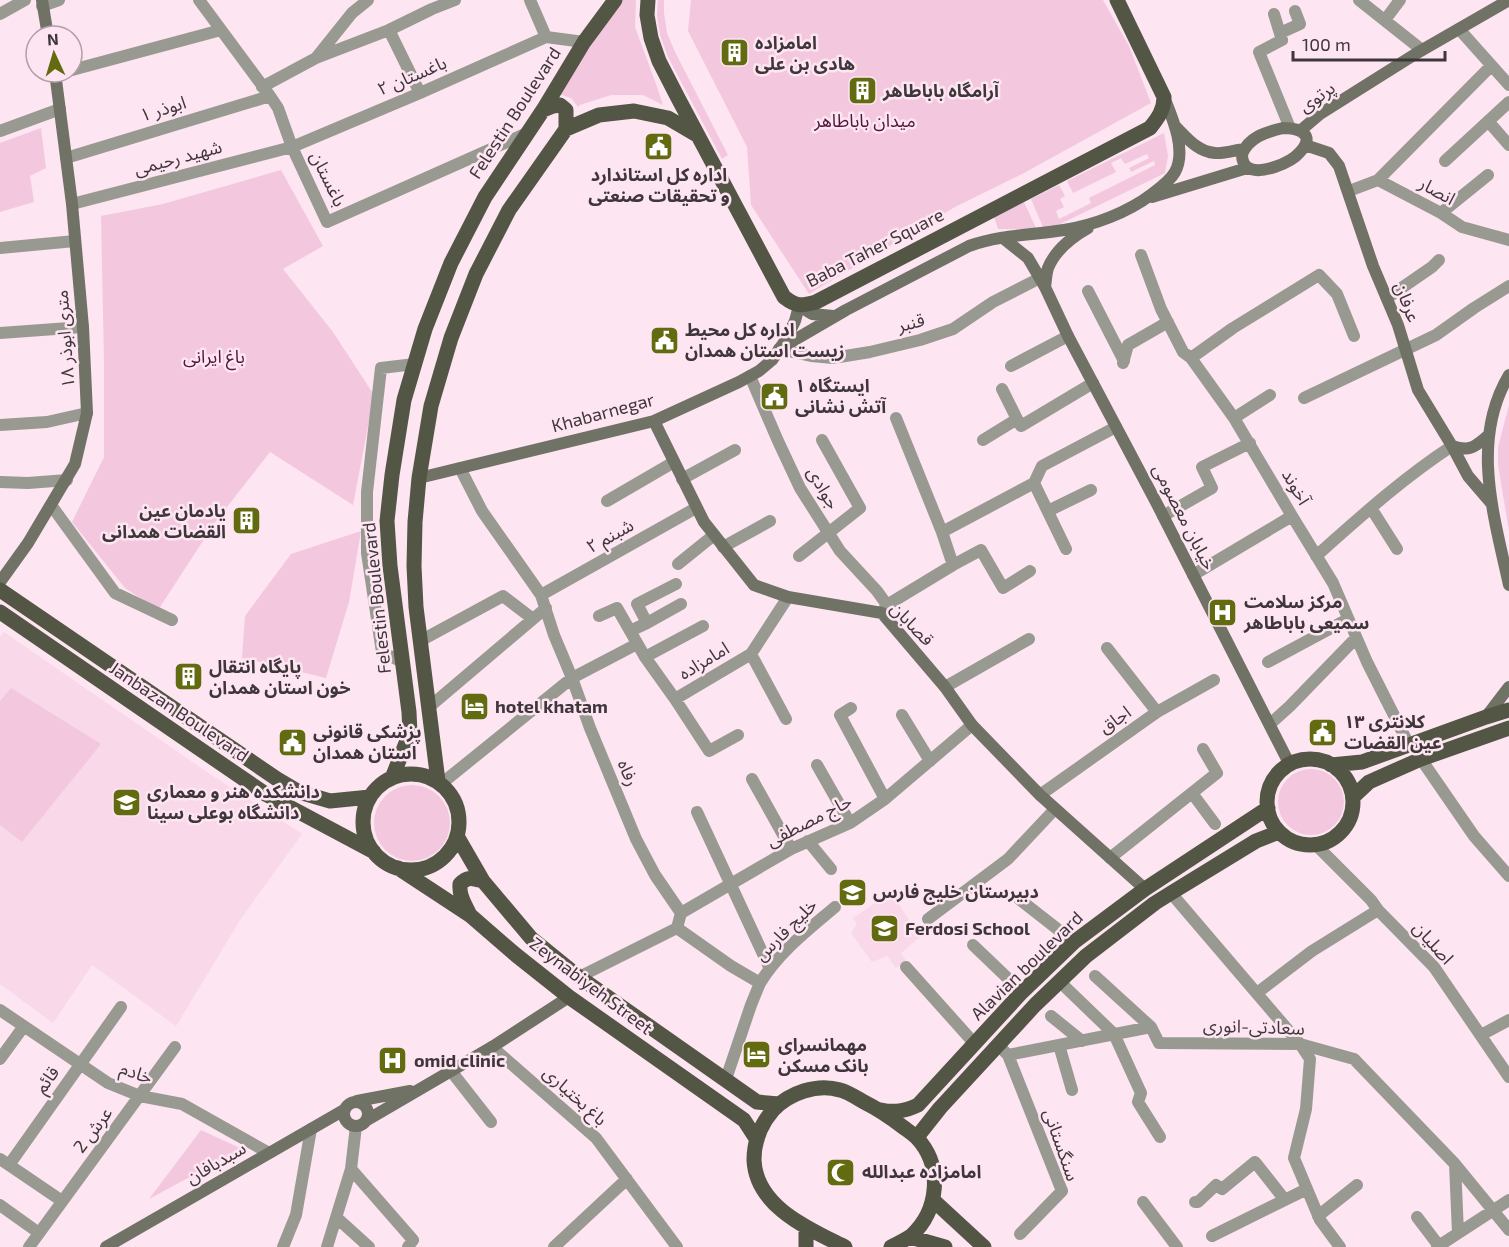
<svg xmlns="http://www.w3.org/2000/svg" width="1509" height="1247" font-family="'Exo 2','Noto Sans Arabic',sans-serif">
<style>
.built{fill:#f8d8e9}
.green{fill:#f3c8df}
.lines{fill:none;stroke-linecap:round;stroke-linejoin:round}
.street{stroke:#989990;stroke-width:12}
.secondary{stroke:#6f7264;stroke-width:12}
.primary{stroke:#535645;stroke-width:15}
.labels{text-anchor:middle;stroke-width:5;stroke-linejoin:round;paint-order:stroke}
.poi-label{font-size:18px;font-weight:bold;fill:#3f363b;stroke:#fde5f1;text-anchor:start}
.street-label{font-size:18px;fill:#3f363b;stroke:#fde5f1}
.park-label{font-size:18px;fill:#52163d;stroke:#fde5f1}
</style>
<rect width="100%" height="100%" fill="#fde5f1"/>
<path class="built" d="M4,632L204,770L302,834L240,920L176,1026L92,965L53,1023L0,984V637Z
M891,892L920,937L901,953L906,961L896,968L887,956L872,962L851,933L857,924L853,918Z"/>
<path class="green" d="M623,0H636L635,27L656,84L663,105L643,95H611L580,105L578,107L571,98L559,94L619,3Z
M658,0H664V13L667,33L675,52L728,155L722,159L668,57L660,35L657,15Z
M691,0H1103L1129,46L1151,103L1024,173L955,207L809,294L751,205L747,147L688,31Z
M41,128L46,168L30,176L34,202L0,212V143Z
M1164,133L1168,156L1165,173L1050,229H998L994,217L1024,202L1036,228L1043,227L1031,199L1059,185L1065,196L1060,199L1064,207L1056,211L1059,219L1091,203L1089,198L1155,165L1154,161L1131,172L1129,168L1149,158L1147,154L1125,164L1121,158L1111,163L1116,172L1073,193L1067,181Z
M281,170L323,246L283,269L333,332L374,395L353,505L270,452L216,521L158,610L125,588L72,522L104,457V362L101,216L163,204Z
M1509,405V531L1498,465V447Z
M361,531L349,602L326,678L242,658L245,616L291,554Z
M11,688L101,744L22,842L0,825V701Z
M1278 802a33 33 0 1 1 66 0a33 33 0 1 1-66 0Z
M374 823a38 38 0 1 1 76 0a38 38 0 1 1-76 0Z
M201,1130L242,1149L149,1199Z"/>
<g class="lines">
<path class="street" d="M199,0L270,96L278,108L292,147L327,222L527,133
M530,0L546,37
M1359,0L1422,50
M42,6L59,0
M0,14L25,0
M1274,14L1282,40L1259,52L1290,128
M1385,20L1400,0
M1459,29L1509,85
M389,30L420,93
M1280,33L1300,24L1295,11
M546,37L584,42
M316,58L389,30L432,9L455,0
M72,70L221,30
M262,87L316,58L352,13L368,0
M1488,121L1509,145
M0,131L60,109
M66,158L270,96
M1445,161L1509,102
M1378,180L1441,213L1462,227L1509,240
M1349,191L1378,180L1491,66
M72,204L292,147L420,93L546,37
M1441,213L1488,175
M0,248L75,241
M1141,255L1161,309L1183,352L1191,358L1234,418L1292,516L1333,583L1367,662L1409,745
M1088,291L1124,361
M1387,298L1432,267L1439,260
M0,333L83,327
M779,349L811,356L833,358L870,352L920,340L953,329L993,302L1040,278
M1191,358L1233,328L1319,275L1337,294L1354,336
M1123,363L1128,345L1168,322
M1011,366L1068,336
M750,376L778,441L800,488L840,551L877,591L887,605
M1002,389L1017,419
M1304,398L1436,335L1474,308L1509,286
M896,418L942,532L953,565
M1234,418L1270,395
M0,425L47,422L87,413
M983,440L1017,419L1021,426L1093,383
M460,468L482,511L541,595L554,635L572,678L590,728L636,839L655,875L681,913L677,928L731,966L760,983C779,952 808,930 835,907
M682,479L735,450
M0,482L28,483L67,480
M1034,483L1042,466L1116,427
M1034,483L1066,549
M607,501L674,462
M51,505L115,593L172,620
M1371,508L1397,549
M1048,511L1091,490
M1163,516L1212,488L1202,467L1250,443
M942,532L1034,483
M723,547L770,521
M799,556L860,508L822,440
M1316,556C1360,517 1403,478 1452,446
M678,564L714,535
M1193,575L1292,516
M541,595L696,508
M882,612L887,605L953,565L981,550L1003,588L1030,571
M599,616L617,608L645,657L675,699L709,751L738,735
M647,623L637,604L676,584
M630,631L647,623L681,604
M420,641L503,596L533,619
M1107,648L1157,712
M751,654L786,719
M645,657L703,626
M402,662L382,652L367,553V492L381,368L415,364
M1268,662L1348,619
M945,687L1029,639
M675,699L751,654L788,597
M428,708L546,608
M851,708L840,715L885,799
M902,715L930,761
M1270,724L1290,706L1356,638
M1421,759L1474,836L1509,876
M817,765L850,823
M752,779L791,849
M441,784L572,678L637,644
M1192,793L1215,824
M1040,795L1157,712L1214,680
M697,812L770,969
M808,841L831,869
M1316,845L1371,900L1378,910L1434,967L1509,1077
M1110,858L1217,773L1203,749
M1171,893L1300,1044L1310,1059L1306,1109L1294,1158L1320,1220L1340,1247
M1019,899L1074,942
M681,913L791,849L850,823L885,799L972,725
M928,919L1008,859L1055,809
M973,945L1022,992
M906,967L974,1043
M1095,976L1151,1027
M579,977L677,928
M1059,981L1114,1034L1141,1093L1138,1102L1160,1137
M1257,993L1312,951L1378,910
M0,1010L108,1083L140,1096L182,1104L269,1153
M1051,1016L1082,1041
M1481,1035L1509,1020
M998,1045L1008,1055L1151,1027L1159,1043L1300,1044L1354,1059L1455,1164L1509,1230
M1059,1045L1072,1090
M492,1047L596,1138L677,1247
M1008,1055L1062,1191L1020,1234
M0,1059L24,1026
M451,1071L491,1122
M726,1079L751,1005L760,983
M0,1159L9,1165L121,1007
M1455,1164L1458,1233
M9,1165L62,1201
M351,1169L413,1240L408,1247
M1143,1202L1177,1247
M1195,1202H1198L1216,1185L1222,1189L1255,1162L1285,1200
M0,1205L39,1233
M1318,1216L1357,1185
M1417,1217L1439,1246
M337,1218L369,1247
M1212,1236L1307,1189
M29,1247L175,1047
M283,1247L296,1215L311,1129
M327,1247L351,1169L356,1126
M554,1247L627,1179
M1437,1247L1509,1200"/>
<path class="secondary" d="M42,0L48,36
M1176,127C1187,138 1198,152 1215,153C1224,154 1235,150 1244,149
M1283,128C1300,128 1316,135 1300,152C1291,163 1259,176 1247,167C1243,164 1242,159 1242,154C1249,137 1266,132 1283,128Z
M1300,131L1320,114L1417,53L1509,0
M1305,145L1329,153L1339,166L1373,266L1398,325L1418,390L1452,446L1468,476L1492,504
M1152,197L1247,168
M1003,238L1028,258L1045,287L1068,336L1157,504L1290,765
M1045,287C1046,281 1046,274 1048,268C1055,251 1072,237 1088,228
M779,349L846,310L969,246C999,235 1032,235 1064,230C1094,225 1127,213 1152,194C1160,188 1170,181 1175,172C1187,150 1172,117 1164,97
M1509,375C1470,440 1494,516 1509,585
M654,421L704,522L754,585L788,597L882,613L945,687L972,725L1040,795L1145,889
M1452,446C1471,452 1474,447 1489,435
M419,478L654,421L739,382L759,371L772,360L785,341L795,321L799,306L812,314L833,316
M0,582L28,543L75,464L87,413L83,327L72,204L55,72
M1486,717L1509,687
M357,1101L410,1091
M344 1114a12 12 0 1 1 24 0a12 12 0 1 1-24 0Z
M367,1120L492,1047L569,997
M106,1247L344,1110"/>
<path class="primary" d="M648,0L647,15L651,38L659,61L678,98L784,297C797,307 801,306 816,302L1150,128C1158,118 1164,110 1164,97L1117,0
M543,110L553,106L560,105L566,110V129
M0,590L277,779L299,792L330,801L370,797
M0,612L267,795L374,852
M1267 802a43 43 0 1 1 86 0a43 43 0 1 1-86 0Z
M1331,765L1362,762L1486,717L1509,710
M363 822a48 48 0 1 1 96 0a48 48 0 1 1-96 0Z
M392,778L410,733L409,712L390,566L387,521L392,475L404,400L425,329L451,263L485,197L543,110L584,42L615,0
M438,781L416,607L414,566L415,522L419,478L431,406L451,338L476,274L509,210L566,129L599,115L634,111L668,118L697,135
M1353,797L1369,782L1421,759L1509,728
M457,836L483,881L531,938L579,977L757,1102L779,1104
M398,868L471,916L516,955L569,997L744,1120L757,1140
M469,913C464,903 459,895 460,884C468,876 472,878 483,881
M881,1110C895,1113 905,1111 918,1105L1022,992L1074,942L1145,889L1268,808
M917,1137L940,1108L1035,1005L1086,956L1155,903L1171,893L1256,841L1279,832
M933,1200L984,1247
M806,1227V1247
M910,1237L945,1247
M845,1247C809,1229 756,1207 754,1160C754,1141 761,1124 773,1110C789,1093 817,1083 840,1090C848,1092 857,1098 864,1102C878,1109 890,1117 903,1127C907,1130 913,1134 917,1138C943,1166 939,1211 911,1236C905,1240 897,1244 891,1247"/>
</g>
<defs>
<symbol id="building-square" viewBox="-11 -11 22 22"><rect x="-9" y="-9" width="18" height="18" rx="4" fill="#636b10" stroke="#fde5f1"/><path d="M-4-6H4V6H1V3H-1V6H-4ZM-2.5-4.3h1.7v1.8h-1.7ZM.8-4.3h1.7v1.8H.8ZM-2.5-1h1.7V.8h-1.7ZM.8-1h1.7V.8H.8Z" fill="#fff"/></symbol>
<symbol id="civic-square" viewBox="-11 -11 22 22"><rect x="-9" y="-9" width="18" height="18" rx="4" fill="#636b10" stroke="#fde5f1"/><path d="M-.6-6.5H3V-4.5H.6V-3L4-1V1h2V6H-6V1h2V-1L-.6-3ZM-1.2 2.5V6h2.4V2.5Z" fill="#fff"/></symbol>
<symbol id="hospital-square" viewBox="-11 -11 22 22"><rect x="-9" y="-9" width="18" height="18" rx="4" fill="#636b10" stroke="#fde5f1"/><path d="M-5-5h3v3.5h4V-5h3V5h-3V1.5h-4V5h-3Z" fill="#fff"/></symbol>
<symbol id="hotel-square" viewBox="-11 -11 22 22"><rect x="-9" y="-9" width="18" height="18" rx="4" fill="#636b10" stroke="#fde5f1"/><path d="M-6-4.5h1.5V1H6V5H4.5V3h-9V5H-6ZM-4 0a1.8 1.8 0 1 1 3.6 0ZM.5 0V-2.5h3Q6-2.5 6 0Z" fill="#fff"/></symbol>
<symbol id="university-square" viewBox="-11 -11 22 22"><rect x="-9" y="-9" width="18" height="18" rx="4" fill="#636b10" stroke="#fde5f1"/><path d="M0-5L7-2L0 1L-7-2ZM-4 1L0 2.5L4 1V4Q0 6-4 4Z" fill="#fff"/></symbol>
<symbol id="school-square" viewBox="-11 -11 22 22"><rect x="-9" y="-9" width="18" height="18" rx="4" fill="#636b10" stroke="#fde5f1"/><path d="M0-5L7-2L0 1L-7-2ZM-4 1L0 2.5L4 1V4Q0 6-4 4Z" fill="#fff"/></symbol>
<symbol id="mosque-square" viewBox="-11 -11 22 22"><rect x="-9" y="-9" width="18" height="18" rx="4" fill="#636b10" stroke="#fde5f1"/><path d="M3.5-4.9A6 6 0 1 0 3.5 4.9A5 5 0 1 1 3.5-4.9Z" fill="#fff"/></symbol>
</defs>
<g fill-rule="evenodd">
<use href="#building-square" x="718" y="36" width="33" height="33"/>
<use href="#building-square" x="846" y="74" width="33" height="33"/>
<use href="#civic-square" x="642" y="130" width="33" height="33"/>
<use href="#civic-square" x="648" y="324" width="33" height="33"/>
<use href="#civic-square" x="758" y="380" width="33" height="33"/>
<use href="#building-square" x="230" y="504" width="33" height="33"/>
<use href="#hospital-square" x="1206" y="596" width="33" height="33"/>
<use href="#building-square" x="172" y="660" width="33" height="33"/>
<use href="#hotel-square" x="458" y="690" width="33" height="33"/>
<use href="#civic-square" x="1306" y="716" width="33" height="33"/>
<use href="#civic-square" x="276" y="726" width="33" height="33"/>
<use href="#university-square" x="110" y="786" width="33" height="33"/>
<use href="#school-square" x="836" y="876" width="33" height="33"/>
<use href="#school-square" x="868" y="912" width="33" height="33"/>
<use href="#hotel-square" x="740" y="1038" width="33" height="33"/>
<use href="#hospital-square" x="376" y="1044" width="33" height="33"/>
<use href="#mosque-square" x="824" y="1156" width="33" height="33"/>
</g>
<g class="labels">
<g class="poi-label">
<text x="755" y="49">امامزاده<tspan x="755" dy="21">هادی بن علی</tspan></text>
<text x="883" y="97">آرامگاه باباطاهر</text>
<text x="659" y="181" text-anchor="middle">اداره کل استاندارد<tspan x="659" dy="21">و تحقیقات صنعتی</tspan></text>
<text x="685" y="336">اداره کل محیط<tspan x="685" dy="21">زیست استان همدان</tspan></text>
<text x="795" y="392">ایستگاه ۱<tspan x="795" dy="21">آتش نشانی</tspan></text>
<text x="226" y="517" text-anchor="end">یادمان عین<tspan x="226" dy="21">القضات همدانی</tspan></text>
<text x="1244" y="608">مرکز سلامت<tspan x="1244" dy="21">سمیعی باباطاهر</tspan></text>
<text x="209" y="673">پایگاه انتقال<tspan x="209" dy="21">خون استان همدان</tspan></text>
<text x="495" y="713">hotel khatam</text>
<text x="1344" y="728">کلانتری ۱۳<tspan x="1344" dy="21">عین القضات</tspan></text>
<text x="313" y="738">پزشکی قانونی<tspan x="313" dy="21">استان همدان</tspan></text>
<text x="147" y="798">دانشکده هنر و معماری<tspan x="147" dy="21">دانشگاه بوعلی سینا</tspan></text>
<text x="873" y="898">دبیرستان خلیج فارس</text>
<text x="905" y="935">Ferdosi School</text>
<text x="778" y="1051">مهمانسرای<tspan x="778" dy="21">بانک مسکن</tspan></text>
<text x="414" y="1067">omid clinic</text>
<text x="862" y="1178">امامزاده عبدالله</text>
</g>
<g class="street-label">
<text transform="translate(412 76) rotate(-23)" y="6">باغستان ۲</text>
<text transform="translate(1317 97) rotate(-35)" y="6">پرتوی</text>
<text transform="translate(163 109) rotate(-17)" y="6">ابوذر ۱</text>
<text transform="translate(515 113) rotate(-57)" y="6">Felestin Boulevard</text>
<text transform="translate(178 158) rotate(-15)" y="6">شهید رحیمی</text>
<text transform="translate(328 179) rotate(64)" y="6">باغستان</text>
<text transform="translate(1437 191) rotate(29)" y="6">انصار</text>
<text transform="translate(875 248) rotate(-27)" y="6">Baba Taher Square</text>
<text transform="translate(1407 302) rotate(69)" y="6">عرفان</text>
<text transform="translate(911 323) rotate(-15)" y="6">قنبر</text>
<text transform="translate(65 339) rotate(-94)" y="6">۱۸ متری ابوذر</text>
<text transform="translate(603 413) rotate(-15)" y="6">Khabarnegar</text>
<text transform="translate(1296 487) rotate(60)" y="6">آخوند</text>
<text transform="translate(823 488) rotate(60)" y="6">جوادی</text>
<text transform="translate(1184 517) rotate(63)" y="6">خیابان معصومی</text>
<text transform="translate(610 536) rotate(-29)" y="6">شبنم ۲</text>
<text transform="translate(377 598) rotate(-96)" y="6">Felestin Boulevard</text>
<text transform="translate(912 624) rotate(46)" y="6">قصابان</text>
<text transform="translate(704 661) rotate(-31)" y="6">امامزاده</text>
<text transform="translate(179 712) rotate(34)" y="6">Janbazan Boulevard</text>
<text transform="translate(1115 720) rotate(-35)" y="6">اجاق</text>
<text transform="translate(628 773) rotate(67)" y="6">رفاه</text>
<text transform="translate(809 821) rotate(-27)" y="6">حاج مصطفی</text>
<text transform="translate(786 930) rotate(-45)" y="6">خلیج فارس</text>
<text transform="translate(1433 943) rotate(48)" y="6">اصلیان</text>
<text transform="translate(1027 966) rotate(-44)" y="6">Alavian boulevard</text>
<text transform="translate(591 986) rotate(37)" y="6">Zeynabiyeh Street</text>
<text transform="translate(1254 1027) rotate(2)" y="6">سعادتی-انوری</text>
<text transform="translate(136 1073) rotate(19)" y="6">خادم</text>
<text transform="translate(47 1080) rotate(-55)" y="6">قائم</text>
<text transform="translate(575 1096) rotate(42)" y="6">باغ بختیاری</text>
<text transform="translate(93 1130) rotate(-53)" y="6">عرش 2</text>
<text transform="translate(1061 1145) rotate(71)" y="6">سنگستانی</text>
<text transform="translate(216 1163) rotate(-30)" y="6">سبدبافان</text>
</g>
<g class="park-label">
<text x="865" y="127">میدان باباطاهر</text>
<text x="214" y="363">باغ ایرانی</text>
</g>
</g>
<g transform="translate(54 54) rotate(356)"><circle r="28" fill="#fde5f1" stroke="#b19fa8" stroke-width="1.5"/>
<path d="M0-4.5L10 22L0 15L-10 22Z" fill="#636b10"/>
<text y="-9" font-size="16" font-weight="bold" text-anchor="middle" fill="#3f363b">N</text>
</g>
<path d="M1293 51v9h152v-9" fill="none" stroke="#3f363b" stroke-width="3"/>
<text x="1302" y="51" font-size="18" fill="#3f363b" stroke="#fde5f1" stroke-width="4.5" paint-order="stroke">100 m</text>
</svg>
